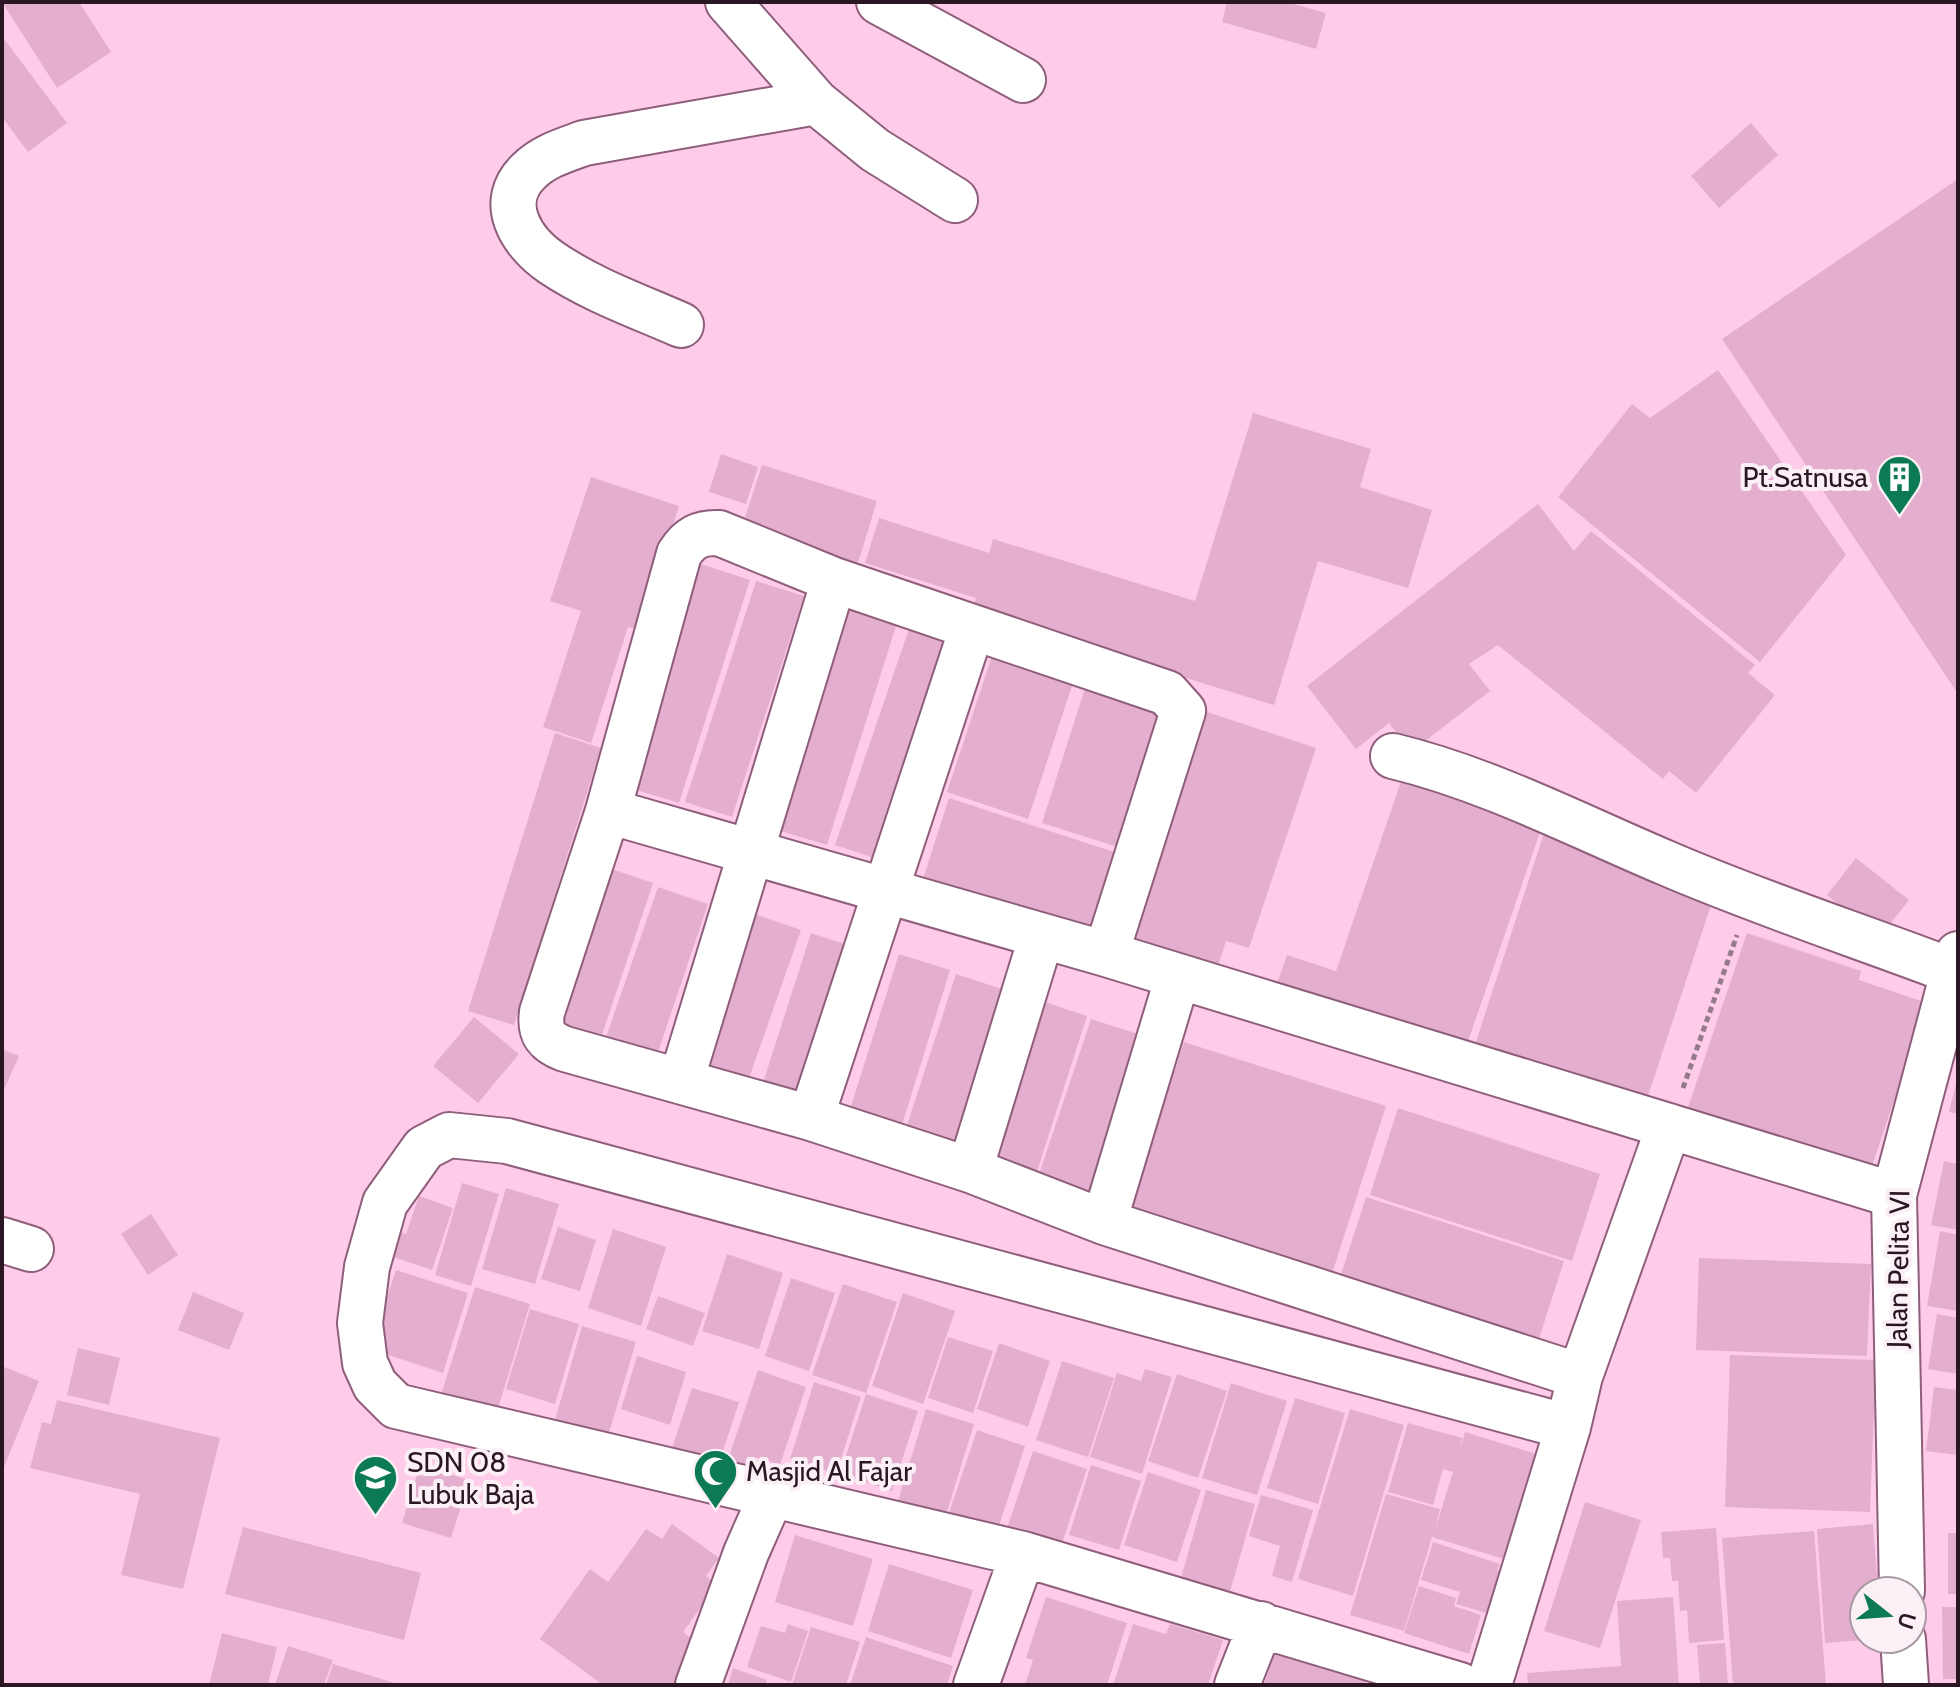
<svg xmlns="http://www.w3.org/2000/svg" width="1960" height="1687" font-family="Cabin,sans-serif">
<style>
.built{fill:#fecce9;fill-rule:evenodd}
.building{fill:#e4afce}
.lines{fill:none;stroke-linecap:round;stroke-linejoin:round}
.minor-casing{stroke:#8e5e7b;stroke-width:48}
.path{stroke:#947a8a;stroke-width:5;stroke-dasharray:6 4;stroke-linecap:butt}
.minor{stroke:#fff;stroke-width:44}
.labels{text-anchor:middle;stroke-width:8;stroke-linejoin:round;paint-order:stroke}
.poi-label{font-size:28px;fill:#2a1723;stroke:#fcf0f7;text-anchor:start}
.street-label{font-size:28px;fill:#2a1723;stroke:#fcf0f7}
</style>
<rect width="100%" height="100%" fill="#fddcef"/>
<path class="built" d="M2,2H1958V1685H2ZM1864,1591H1912V1639H1864Z"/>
<path class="building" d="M2,2H79L111,52L57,88Z
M1227,2H1287L1326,13L1316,49L1222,22Z
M2,36L67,123L28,152L2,117Z
M1751,123L1778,155L1719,208L1691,176Z
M1958,179V694L1722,339Z
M1718,370L1846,555L1760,662L1558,497L1632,404L1650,418Z
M1253,413L1371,449L1360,487L1432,510L1408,588L1318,561L1274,705L971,612L976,598L865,563L879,518L989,553L993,539L1195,601Z
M721,454L758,467L746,504L709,492Z
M762,465L877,501L858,563L742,527Z
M591,477L679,506L639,630L628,627L591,743L543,727L581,611L550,601Z
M1538,504L1574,551L1591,531L1755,665L1748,673L1775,695L1696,793L1669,771L1663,779L1498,645L1469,664L1490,691L1411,752L1389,723L1356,749L1307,686Z
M701,564L750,580L679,803L630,788Z
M756,581L804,596L732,817L685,802Z
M848,607L897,623L827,845L777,830Z
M911,623L956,639L880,860L835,845Z
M992,656L1073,683L1028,819L947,792Z
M1086,685L1164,711L1121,848L1042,823Z
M1201,710L1316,748L1249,948L1226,941L1216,972L1125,942Z
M555,733L601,748L514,1025L468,1011Z
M1406,767L1546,815L1464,1053L1275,989L1287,955L1336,971Z
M949,798L1117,853L1090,934L923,879Z
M1545,830L1717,887L1642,1114L1471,1057Z
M1856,858L1909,900L1879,938L1827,895Z
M609,868L653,883L598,1047L554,1032Z
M658,887L708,904L655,1061L604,1043Z
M752,913L801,930L746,1087L698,1071Z
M811,933L857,948L805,1107L760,1092Z
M1747,933L1861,971L1859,980L1927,1003L1869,1175L1686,1113Z
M899,954L950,970L898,1138L846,1122Z
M956,974L1008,991L955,1158L902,1141Z
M1036,999L1087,1016L1034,1181L983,1164Z
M474,1017L519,1054L478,1103L433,1066Z
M1091,1019L1144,1036L1089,1201L1036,1183Z
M1184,1042L1386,1106L1329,1283L1127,1219Z
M2,1049L19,1056L2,1094Z
M1957,1079H1958V1114L1949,1112Z
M1398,1108L1600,1174L1572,1261L1370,1195Z
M1944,1161L1958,1164V1230L1931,1225Z
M462,1183L499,1194L471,1286L435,1275Z
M506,1188L559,1204L535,1284L482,1269Z
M419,1196L453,1208L432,1270L375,1251L384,1226L406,1234Z
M1366,1197L1564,1261L1535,1351L1337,1287Z
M151,1214L178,1255L148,1275L121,1234Z
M558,1227L596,1240L580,1291L541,1279Z
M613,1229L666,1247L641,1326L588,1308Z
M1940,1231L1958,1235V1311L1927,1306Z
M727,1254L783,1273L759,1349L702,1331Z
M1699,1258L1871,1264L1867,1356L1696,1350Z
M396,1270L468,1293L443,1373L370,1349Z
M791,1278L835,1293L809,1371L765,1356Z
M843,1284L897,1302L866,1393L812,1375Z
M475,1287L530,1304L495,1418L439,1401Z
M193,1292L244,1313L229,1350L178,1330Z
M903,1293L955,1311L923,1404L872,1386Z
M658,1296L705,1313L693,1346L646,1329Z
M530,1309L579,1324L555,1404L506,1389Z
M1937,1314L1958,1318V1374L1928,1369Z
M582,1326L636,1342L606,1443L553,1427Z
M948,1337L993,1351L973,1413L928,1398Z
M999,1343L1050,1361L1028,1427L977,1409Z
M78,1348L120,1358L109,1405L67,1395Z
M1730,1355L1876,1360L1870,1512L1725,1507Z
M637,1356L686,1372L670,1425L621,1409Z
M1062,1361L1114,1378L1088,1457L1036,1440Z
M2,1366L39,1381L2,1472Z
M1145,1369L1172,1377L1142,1474L1090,1457L1117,1373L1141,1381Z
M758,1370L806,1387L780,1465L755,1457L747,1482L723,1474Z
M1177,1374L1227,1391L1198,1478L1148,1461Z
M814,1382L861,1397L836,1474L790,1459Z
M1231,1383L1287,1401L1257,1495L1202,1478Z
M1934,1387L1958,1390V1455L1926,1451Z
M692,1388L739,1402L719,1463L672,1448Z
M866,1394L918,1411L892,1491L840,1474Z
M1295,1398L1345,1413L1318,1504L1267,1488Z
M57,1400L220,1438L183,1589L121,1575L140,1494L30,1468L42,1422L51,1424Z
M926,1409L974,1424L945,1518L897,1504Z
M1350,1409L1404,1425L1353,1596L1298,1579Z
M1408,1423L1462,1438L1460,1449L1465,1432L1543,1456L1510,1561L1432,1537L1404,1631L1350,1615L1386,1494L1440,1509L1435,1530L1453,1472L1443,1469L1433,1505L1388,1492Z
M977,1430L1025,1446L998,1529L949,1513Z
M1033,1451L1087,1469L1061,1546L1007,1528Z
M420,1465L469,1480L451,1538L402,1523Z
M1091,1465L1141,1481L1119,1550L1069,1535Z
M1148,1472L1201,1490L1177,1562L1124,1545Z
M1206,1490L1255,1504L1230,1592L1181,1578Z
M1261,1495L1313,1510L1292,1582L1272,1576L1280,1546L1249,1536Z
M1585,1502L1641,1520L1600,1648L1544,1631Z
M672,1524L719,1558L706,1576L717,1585L683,1632L707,1650L681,1685H603L540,1639L590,1569L608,1582L646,1529L662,1539Z
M1873,1524L1878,1591H1864V1640L1825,1643L1817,1529Z
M243,1527L421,1573L404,1640L225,1594Z
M1716,1528L1724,1640L1689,1643L1687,1610L1680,1611L1678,1581H1672L1670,1558H1663L1661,1532Z
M1814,1531L1826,1685H1733L1722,1538Z
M1948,1533H1958V1594H1948Z
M795,1535L873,1559L853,1626L775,1602Z
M1433,1542L1500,1564L1497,1570L1510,1574L1496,1616L1456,1604L1460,1592L1421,1580Z
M889,1564L973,1590L951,1658L868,1631Z
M1419,1586L1456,1598L1454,1606L1481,1615L1469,1654L1404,1633Z
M1046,1597L1127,1623L1107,1685H1025L1033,1660L1026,1658Z
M1673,1597L1679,1685H1528L1527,1673L1621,1666L1617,1601Z
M1942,1607H1958V1679H1943Z
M788,1624L808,1631L791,1682L747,1667L761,1626L785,1633Z
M1133,1624L1166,1634L1170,1624L1223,1640L1208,1685H1113Z
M811,1627L860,1642L846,1685H792Z
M222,1633L277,1647L268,1685H209Z
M866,1637L953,1666L947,1685H850Z
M1725,1643L1728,1685H1700L1697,1645Z
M1277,1645L1367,1674L1364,1685H1264Z
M288,1646L333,1660L324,1685H275Z
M333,1664L398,1684V1685H326Z
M733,1668L767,1680L765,1685H728Z"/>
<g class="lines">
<defs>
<path id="minor" d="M728,2L816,102L875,150L955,200
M879,2L1023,80
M681,325C638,306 592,290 552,263C521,242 496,202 529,171C544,156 565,150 584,143L816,102
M1393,756C1488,779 1576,825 1666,863C1759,903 1857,935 1952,971
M608,811L1106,954L1894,1195
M1106,954L1183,711L1167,693L834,580L719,533C700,532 689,538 679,554L608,811L542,1012C539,1033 546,1042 565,1049L811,1118L970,1170L1104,1222L1580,1376
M681,1081L834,580
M811,1118L972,628
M970,1170L1041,938
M1104,1222L1178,976
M2,1240L31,1249
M1902,1591L1894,1195L1958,954
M1903,1639L1906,1685
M698,1685L746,1553L772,1494
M976,1685L1023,1554
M1237,1685L1261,1624
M1460,1685L1023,1554L396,1406L375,1385L365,1363L360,1323L367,1267L385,1203L424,1148L449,1135L507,1141L1568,1427
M1489,1685L1568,1427L1580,1376L1669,1126"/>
</defs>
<use href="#minor" class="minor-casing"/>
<path class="path" d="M1683,1088L1737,935"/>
<use href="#minor" class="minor"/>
</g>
<defs>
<symbol id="building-pin" viewBox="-11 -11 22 30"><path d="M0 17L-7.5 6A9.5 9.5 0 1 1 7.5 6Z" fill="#0c7a55" stroke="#fcf0f7"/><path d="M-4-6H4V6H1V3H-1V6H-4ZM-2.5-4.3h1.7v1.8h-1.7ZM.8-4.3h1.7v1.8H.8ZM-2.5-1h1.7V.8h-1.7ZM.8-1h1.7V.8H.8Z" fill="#fff"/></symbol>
<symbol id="mosque-pin" viewBox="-11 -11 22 30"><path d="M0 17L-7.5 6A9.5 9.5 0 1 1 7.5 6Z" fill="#0c7a55" stroke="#fcf0f7"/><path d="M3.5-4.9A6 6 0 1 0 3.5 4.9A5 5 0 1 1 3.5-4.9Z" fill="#fff"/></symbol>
<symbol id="school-pin" viewBox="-11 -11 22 30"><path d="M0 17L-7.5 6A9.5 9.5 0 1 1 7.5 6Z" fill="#0c7a55" stroke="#fcf0f7"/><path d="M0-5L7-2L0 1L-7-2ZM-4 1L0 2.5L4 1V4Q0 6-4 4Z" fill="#fff"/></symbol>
</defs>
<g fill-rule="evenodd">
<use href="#building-pin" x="1874" y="452" width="51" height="69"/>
<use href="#mosque-pin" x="690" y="1446" width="51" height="69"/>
<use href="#school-pin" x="350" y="1452" width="51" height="69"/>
</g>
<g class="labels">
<g class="poi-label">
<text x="1868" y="487" text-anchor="end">Pt.Satnusa</text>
<text x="407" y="1472">SDN 08<tspan x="407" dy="32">Lubuk Baja</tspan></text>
<text x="746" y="1481">Masjid Al Fajar</text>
</g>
<g class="street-label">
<text transform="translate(1898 1269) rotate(-89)" y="10">Jalan Pelita VI</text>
</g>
</g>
<rect width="1960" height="1687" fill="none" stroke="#2a1723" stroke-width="8"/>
<g transform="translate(1888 1615) rotate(107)"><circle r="38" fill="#fcf0f7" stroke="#a899a2" stroke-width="2"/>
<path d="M0-6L14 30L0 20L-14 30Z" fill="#0c7a55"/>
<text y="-12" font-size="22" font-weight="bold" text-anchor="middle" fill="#2a1723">U</text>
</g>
</svg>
